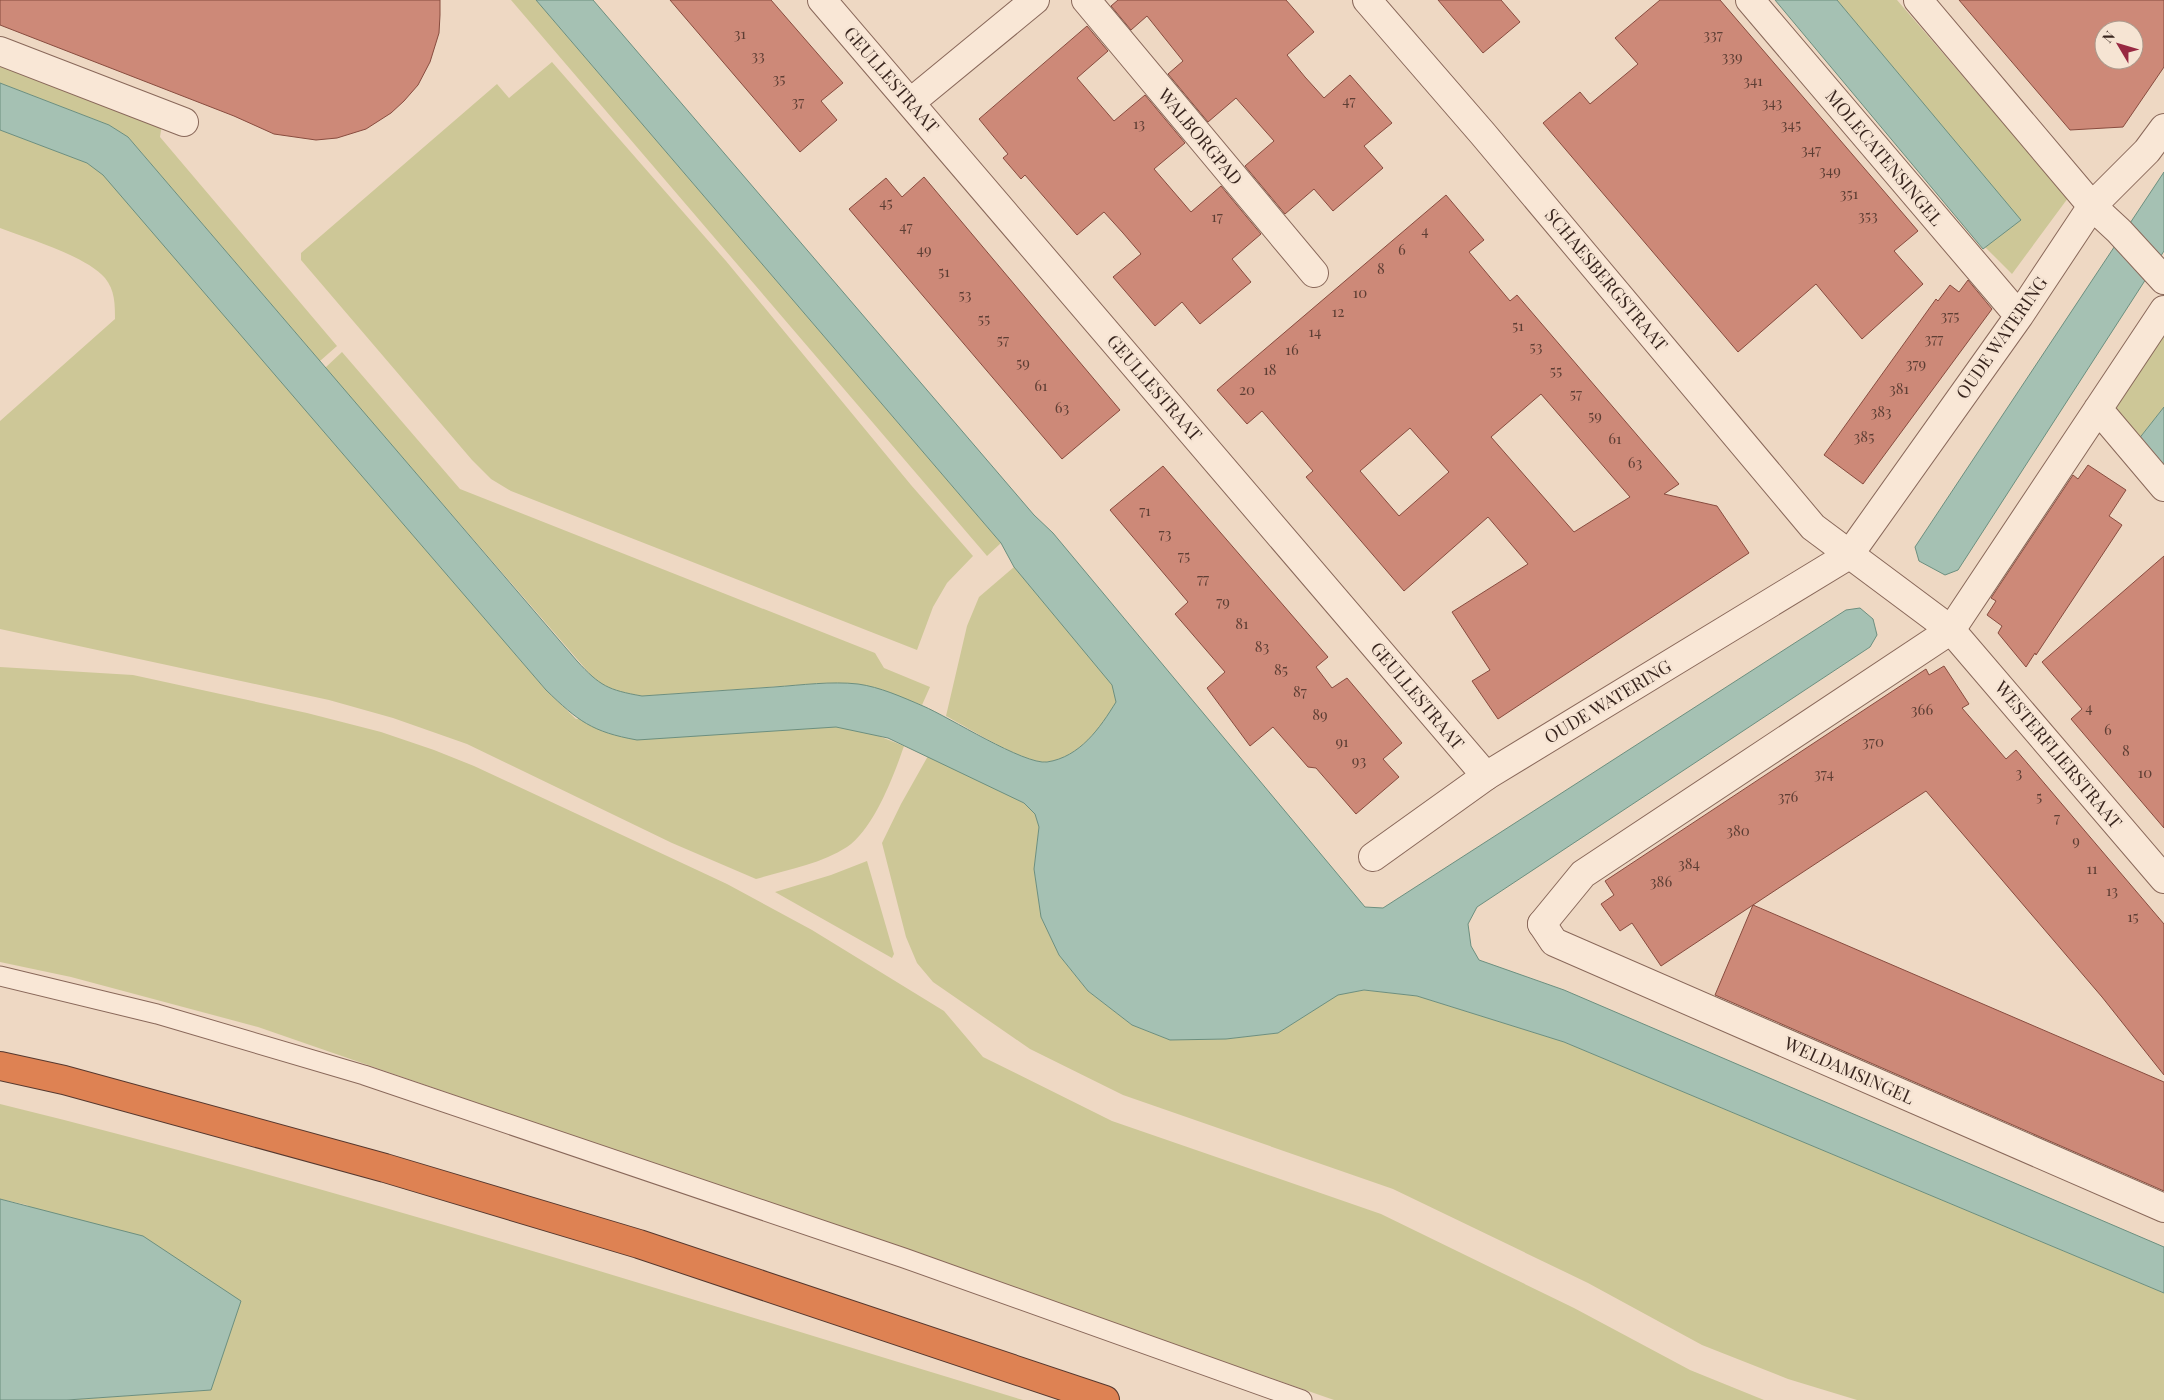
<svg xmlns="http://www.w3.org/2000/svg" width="2164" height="1400" font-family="'Playfair Display',serif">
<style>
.green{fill:#cdc797}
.water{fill:#a5c1b3;stroke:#6c8f7f}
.building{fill:#cd8978;stroke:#884c3f;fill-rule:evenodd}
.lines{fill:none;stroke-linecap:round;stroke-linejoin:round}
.service-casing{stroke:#89685a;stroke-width:21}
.pedestrian-casing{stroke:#89685a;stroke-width:30}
.minor-casing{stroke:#89685a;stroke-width:30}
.motorway-casing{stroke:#56382e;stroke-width:30}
.service{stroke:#f9e7d6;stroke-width:19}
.pedestrian{stroke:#f9e7d6;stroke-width:28}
.minor{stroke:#f9e7d6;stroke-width:28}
.motorway{stroke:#de8253;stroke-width:28}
.labels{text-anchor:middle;stroke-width:5;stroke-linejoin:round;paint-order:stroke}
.number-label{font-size:15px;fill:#5d3e34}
.street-label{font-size:18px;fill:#38251e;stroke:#f6e4d3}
</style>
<rect width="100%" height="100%" fill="#eed8c3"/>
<path class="green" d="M511,0H536L1001,543L987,556Z
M1837,0H1897L2068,198L2012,274L1985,247L2020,220Z
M0,61L162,124L160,137L337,346L320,361L128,137L109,125L0,83Z
M552,62L726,261L911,485L973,556L947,583L933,607L917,650L511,491L491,479L472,460L301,260V253L497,84L509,98Z
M0,130L87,163L103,174L546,690L576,719L836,727L871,733L904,746C894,775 874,829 847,847C821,864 786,870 756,879L672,843L467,744L393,718L329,700L0,629V421L115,319C115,305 115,290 105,278C86,256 29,239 0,228Z
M2164,324V407L2138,440L2109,406Z
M342,352L460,489L875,653L884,668L930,687L922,705L859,684L826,683L642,696L614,691L596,681L325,368Z
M1014,567L1113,685L1116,702C1101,728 1079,758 1046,762C1025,764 967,727 946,716L967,626L979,597Z
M0,667L133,675L307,713L381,732L434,750L474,766L727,884L812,930L944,1011L983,1057L1112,1121L1381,1214L1574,1308L1690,1370L1764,1400H1334L258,1027L71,977L0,962Z
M928,756L1024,803L1035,814L1039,827L1034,869L1041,917L1059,955L1088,991L1132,1025L1170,1040L1226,1039L1278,1033L1337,995L1364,990L1417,996L1564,1042L2164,1293V1400H1857L1788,1379L1702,1345L1588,1283L1393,1189L1123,1095L1030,1049L933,982L917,963L906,937L882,843L901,804Z
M867,861L894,954L892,958L775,892L831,875Z
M0,1104C345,1189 683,1297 1023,1400H67L211,1390L27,1205L0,1199Z"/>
<path class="water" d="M536,0H593L1034,515L1053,533L1365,907L1383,908L1846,610L1860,608L1873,619L1877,635L1870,647L1477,907L1468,924L1471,946L1479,960L1564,990L2164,1247V1293L1564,1042L1417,996L1364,990L1338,995L1278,1033L1226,1039L1170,1040L1132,1025L1088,991L1059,955L1041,917L1034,869L1039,827L1035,814L1024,803L888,738L836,727L637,740C592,732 578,721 546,690L103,175L87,163L0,130V83L109,125L128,137L577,661C600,686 608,690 642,696C686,693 730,690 774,687C802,685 831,681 858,684C880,687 902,697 923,706C949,717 1024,765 1047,762C1080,757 1100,728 1116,702L1112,685L1014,567L1001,543Z
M1775,0H1837L2021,220L1983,249Z
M2164,172V251L1958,570L1945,575L1919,561L1915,547Z
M2164,407V469L2138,440Z
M0,1199L143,1236L241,1301L211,1390L67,1400H0Z"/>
<path class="building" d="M0,0H440V15L439,33L430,62L418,85L404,101L391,113L366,129L337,138L316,140L274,134L234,116L0,25Z
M670,0H771L843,83L821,101L837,120L800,152Z
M1118,0H1286L1314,32L1287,55L1305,77L1324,98L1350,75L1392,123L1364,146L1383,168L1333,211L1314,189L1285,214L1245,166L1274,141L1236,98L1208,122L1168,74L1183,61L1147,16L1131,30L1111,6Z
M1438,0H1501L1520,22L1483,53Z
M1660,0H1720L1918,231L1894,251L1923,284L1862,339L1816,284L1738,352L1543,123L1580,92L1590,104L1638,64L1615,38Z
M1959,0H2164V67L2123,127L2070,130ZM2104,30H2134V60H2104Z
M1087,26L1108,51L1077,78L1114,121L1145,95L1185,143L1154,169L1191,212L1221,186L1261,234L1232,259L1251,282L1200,324L1182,302L1155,326L1113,277L1141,254L1123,233L1104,212L1077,235L1025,175L1021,179L1003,158L1008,154L979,119Z
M924,177L1120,410L1062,459L849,209L886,178L902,197Z
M1446,195L1484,240L1469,252L1510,301L1517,295L1679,484L1664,494L1717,506L1749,553L1498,719L1472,681L1490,670L1452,612L1528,564L1488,517L1404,591L1306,477L1313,471L1262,411L1247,424L1217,390ZM1541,394L1630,497L1574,532L1491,437ZM1410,428L1449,472L1399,516L1360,471Z
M1968,280L1992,309L1863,484L1824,455L1936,299L1938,301L1950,285L1959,292Z
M2088,465L2126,490L2109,516L2122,525L2036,655L2035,653L2026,667L1998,633L2002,626L1987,615L1996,601L1991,598L2073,475L2078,479Z
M1163,466L1328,657L1316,667L1332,688L1347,678L1402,743L1383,759L1399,777L1356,814L1316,768L1308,767L1273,727L1250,746L1207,688L1225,672L1175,614L1188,602L1110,510Z
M2164,556V828L2071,719L2082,709L2042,662Z
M1944,666L1969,704L1962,708L2006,759L2016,750L2164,924V1075L2102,997L1926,791L1753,905L2164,1082V1191L1715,995L1753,905L1661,966L1632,923L1620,931L1601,904L1614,895L1605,881L1926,669L1929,675Z"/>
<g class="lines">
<defs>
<path id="service" d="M0,976L157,1014L364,1075L904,1258L1302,1400"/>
<path id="pedestrian" d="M1086,0L1314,273
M1750,0L2019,316
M1918,0L2092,206L2119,231L2164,280
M0,51L184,122
M2098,409L2164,487
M1849,555L2019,316L2092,206L2147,151L2164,128
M1951,630L2164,310
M1373,857L1486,776
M1542,924L1554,942L2164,1208"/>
<path id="minor" d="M822,0L1486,776L1849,555
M1367,0L1483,134L1813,527L1951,630L1583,874L1542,924
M911,102L1035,0
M1951,630L2164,879"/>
<path id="motorway" d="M0,1066L64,1080L385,1168L639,1244L1105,1400"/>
</defs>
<use href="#service" class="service-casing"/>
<use href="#pedestrian" class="pedestrian-casing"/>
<use href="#minor" class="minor-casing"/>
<use href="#motorway" class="motorway-casing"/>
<use href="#service" class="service"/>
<use href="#pedestrian" class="pedestrian"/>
<use href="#minor" class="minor"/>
<use href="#motorway" class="motorway"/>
</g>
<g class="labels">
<g class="number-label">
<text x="740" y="39">31</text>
<text x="1713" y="40">337</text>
<text x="758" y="61">33</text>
<text x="1732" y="62">339</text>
<text x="779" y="84">35</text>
<text x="1753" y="86">341</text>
<text x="1349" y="106">47</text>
<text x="798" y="107">37</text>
<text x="1772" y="108">343</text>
<text x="1139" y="129">13</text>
<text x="1791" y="130">345</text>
<text x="1811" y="155">347</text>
<text x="1830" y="176">349</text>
<text x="1849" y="199">351</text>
<text x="886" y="208">45</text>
<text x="1868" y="221">353</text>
<text x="1217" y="222">17</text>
<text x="906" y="232">47</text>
<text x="1425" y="236">4</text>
<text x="924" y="255">49</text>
<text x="1402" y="255">6</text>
<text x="1381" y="274">8</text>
<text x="944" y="277">51</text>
<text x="1360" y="298">10</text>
<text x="965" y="300">53</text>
<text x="1338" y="317">12</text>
<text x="1950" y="321">375</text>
<text x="984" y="324">55</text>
<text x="1518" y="331">51</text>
<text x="1315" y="337">14</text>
<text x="1934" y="344">377</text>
<text x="1003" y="345">57</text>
<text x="1536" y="352">53</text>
<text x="1292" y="355">16</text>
<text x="1023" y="368">59</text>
<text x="1916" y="369">379</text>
<text x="1270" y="375">18</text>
<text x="1556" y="376">55</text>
<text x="1041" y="391">61</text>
<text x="1899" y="394">381</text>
<text x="1247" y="395">20</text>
<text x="1576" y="399">57</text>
<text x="1062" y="413">63</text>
<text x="1881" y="417">383</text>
<text x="1595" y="421">59</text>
<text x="1864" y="442">385</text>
<text x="1615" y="444">61</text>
<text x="1635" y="468">63</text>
<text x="1145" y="516">71</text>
<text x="1165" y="539">73</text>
<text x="1184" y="561">75</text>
<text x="1203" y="584">77</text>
<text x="1223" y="607">79</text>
<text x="1242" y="629">81</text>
<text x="1262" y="652">83</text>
<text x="1281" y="675">85</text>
<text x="1300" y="697">87</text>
<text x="2089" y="713">4</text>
<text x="1922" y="715">366</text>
<text x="1320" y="720">89</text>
<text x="2108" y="735">6</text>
<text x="1342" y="747">91</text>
<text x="1873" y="747">370</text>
<text x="2126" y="756">8</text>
<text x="1359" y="766">93</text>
<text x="2019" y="778">3</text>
<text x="2145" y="778">10</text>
<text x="1824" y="779">374</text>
<text x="1788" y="802">376</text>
<text x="2039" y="802">5</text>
<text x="2057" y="823">7</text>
<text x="1738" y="836">380</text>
<text x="2076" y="846">9</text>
<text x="1689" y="869">384</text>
<text x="2092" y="874">11</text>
<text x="1661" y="887">386</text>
<text x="2112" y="896">13</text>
<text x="2133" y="922">15</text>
</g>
<g class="street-label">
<text transform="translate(891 80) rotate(49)" y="6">GEULLESTRAAT</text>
<text transform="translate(1200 137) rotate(50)" y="6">WALBORGPAD</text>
<text transform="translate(1884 158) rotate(50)" y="6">MOLECATENSINGEL</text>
<text transform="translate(1606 280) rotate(50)" y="6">SCHAESBERGSTRAAT</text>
<text transform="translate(2002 338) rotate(-55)" y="6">OUDE WATERING</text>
<text transform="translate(1154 388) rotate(49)" y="6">GEULLESTRAAT</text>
<text transform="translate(1417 696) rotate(50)" y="6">GEULLESTRAAT</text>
<text transform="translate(1608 702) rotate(-31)" y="6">OUDE WATERING</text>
<text transform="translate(2058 755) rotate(50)" y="6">WESTERFLIERSTRAAT</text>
<text transform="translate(1849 1071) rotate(24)" y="6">WELDAMSINGEL</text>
</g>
</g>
<g transform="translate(2119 45) rotate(308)"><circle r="24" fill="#f6e4d3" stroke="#aa988b"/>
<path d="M0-4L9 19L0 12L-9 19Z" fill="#982942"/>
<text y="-8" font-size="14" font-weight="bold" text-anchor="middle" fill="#38251e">N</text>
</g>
</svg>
